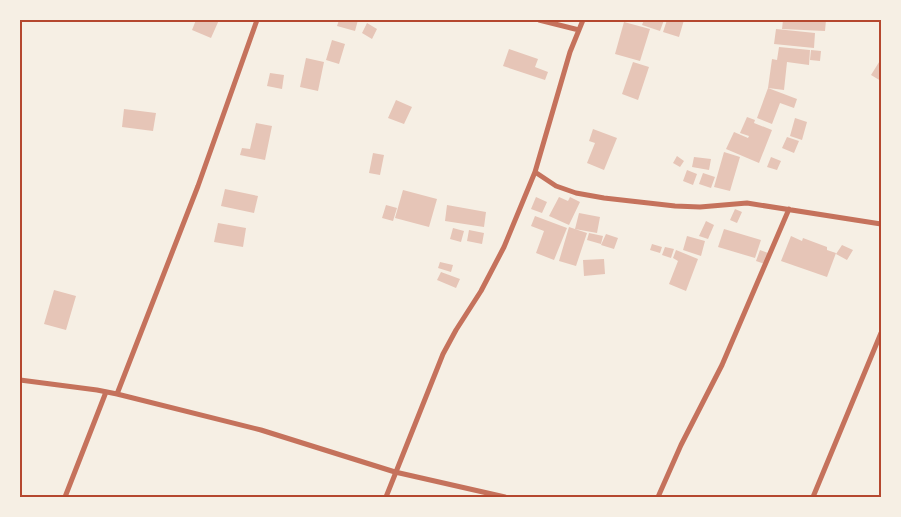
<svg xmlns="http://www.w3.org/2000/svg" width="901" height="517" font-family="'DM Sans',sans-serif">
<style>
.building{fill:#e6c5b7}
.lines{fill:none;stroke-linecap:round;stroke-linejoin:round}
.minor{stroke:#c5725c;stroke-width:5}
.neatline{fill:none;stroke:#b5482f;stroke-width:2}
</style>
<rect width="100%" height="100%" fill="#f6efe4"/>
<path class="building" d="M196,20H219L211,38L192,30Z
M339,20H358L355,31L337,26Z
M644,20H664L660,31L642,25Z
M667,20H684L679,37L663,32Z
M783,20H826L825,31L782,29Z
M624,22L650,29L640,61L615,54Z
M367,23L377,29L372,39L362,33Z
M776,29L815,33L814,48L774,44Z
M332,40L345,44L339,64L326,60Z
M779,47L810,50L809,65L787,62L784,90L768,88L772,59L777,60Z
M509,49L538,59L535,67L548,72L545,80L503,66Z
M811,50L821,51L820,61L810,60Z
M306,58L324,62L318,91L300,87Z
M881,59V81L871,75Z
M633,62L649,67L638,100L622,94Z
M270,73L284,75L282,89L267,86Z
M768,88L797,99L794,108L780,103L772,124L757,118Z
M396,100L412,107L404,124L388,118Z
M124,109L156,113L153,131L122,127Z
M747,117L755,120L754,123L772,130L759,163L726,149L734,132L748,138L749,136L740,133Z
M795,118L807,122L802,140L790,136Z
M256,123L272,126L265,160L240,155L242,148L250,149Z
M593,129L617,138L604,170L587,163L595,143L589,141Z
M787,137L799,141L794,153L782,148Z
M724,152L740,157L730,191L714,187Z
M373,153L384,155L380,175L369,173Z
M677,156L684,161L680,167L673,163Z
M694,157L711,159L709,170L692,167Z
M771,157L781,161L777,170L767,167Z
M687,170L697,174L693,185L683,181Z
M703,173L715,177L711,188L699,184Z
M225,189L258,196L254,213L221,206Z
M403,190L437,199L429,227L395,218Z
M536,197L547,202L542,213L531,209Z
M559,197L568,201L570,197L580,202L569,225L549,216Z
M386,205L397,208L393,221L382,218Z
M447,205L486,212L484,227L445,221Z
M735,209L742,212L737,223L730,220Z
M579,213L600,217L597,233L575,229Z
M535,216L567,228L554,260L536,253L544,231L531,226Z
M706,221L714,225L708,239L699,236Z
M218,223L246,228L243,247L214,242Z
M569,227L587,233L576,266L559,261Z
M453,228L464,231L461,242L450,239Z
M724,229L761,240L755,258L718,247Z
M469,230L484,233L482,244L467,241Z
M589,233L603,236L601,244L587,240Z
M606,234L618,238L614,249L601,245Z
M687,236L705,241L701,256L683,250Z
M791,236L802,241L803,238L827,247V250L836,253L827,277L781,261Z
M652,244L662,247L660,253L650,250Z
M842,245L853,250L847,260L836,254Z
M665,247L674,249L671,258L662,255Z
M676,250L698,259L686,291L669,284L678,261L673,258Z
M760,250L768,253L765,264L756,261Z
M604,259L605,274L584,276L583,260Z
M440,262L453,265L451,272L438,268Z
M441,272L460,279L456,288L437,280Z
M54,290L76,296L66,330L44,324Z"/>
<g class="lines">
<path class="minor" d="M539,20L579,30
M535,172L556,186L576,193L604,198L675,206L700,207L747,203L881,224
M20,380L97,390L117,394L261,430L395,472L505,497
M117,394L198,186L257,20
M65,497L106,392
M386,497L443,354L456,330L481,291L504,247L535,172L570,52L583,20
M658,497L681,445L722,365L789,209
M813,497L881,333"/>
</g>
<rect width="901" height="517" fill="none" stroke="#f6efe4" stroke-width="42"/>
<rect x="21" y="21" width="859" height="475" class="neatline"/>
</svg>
